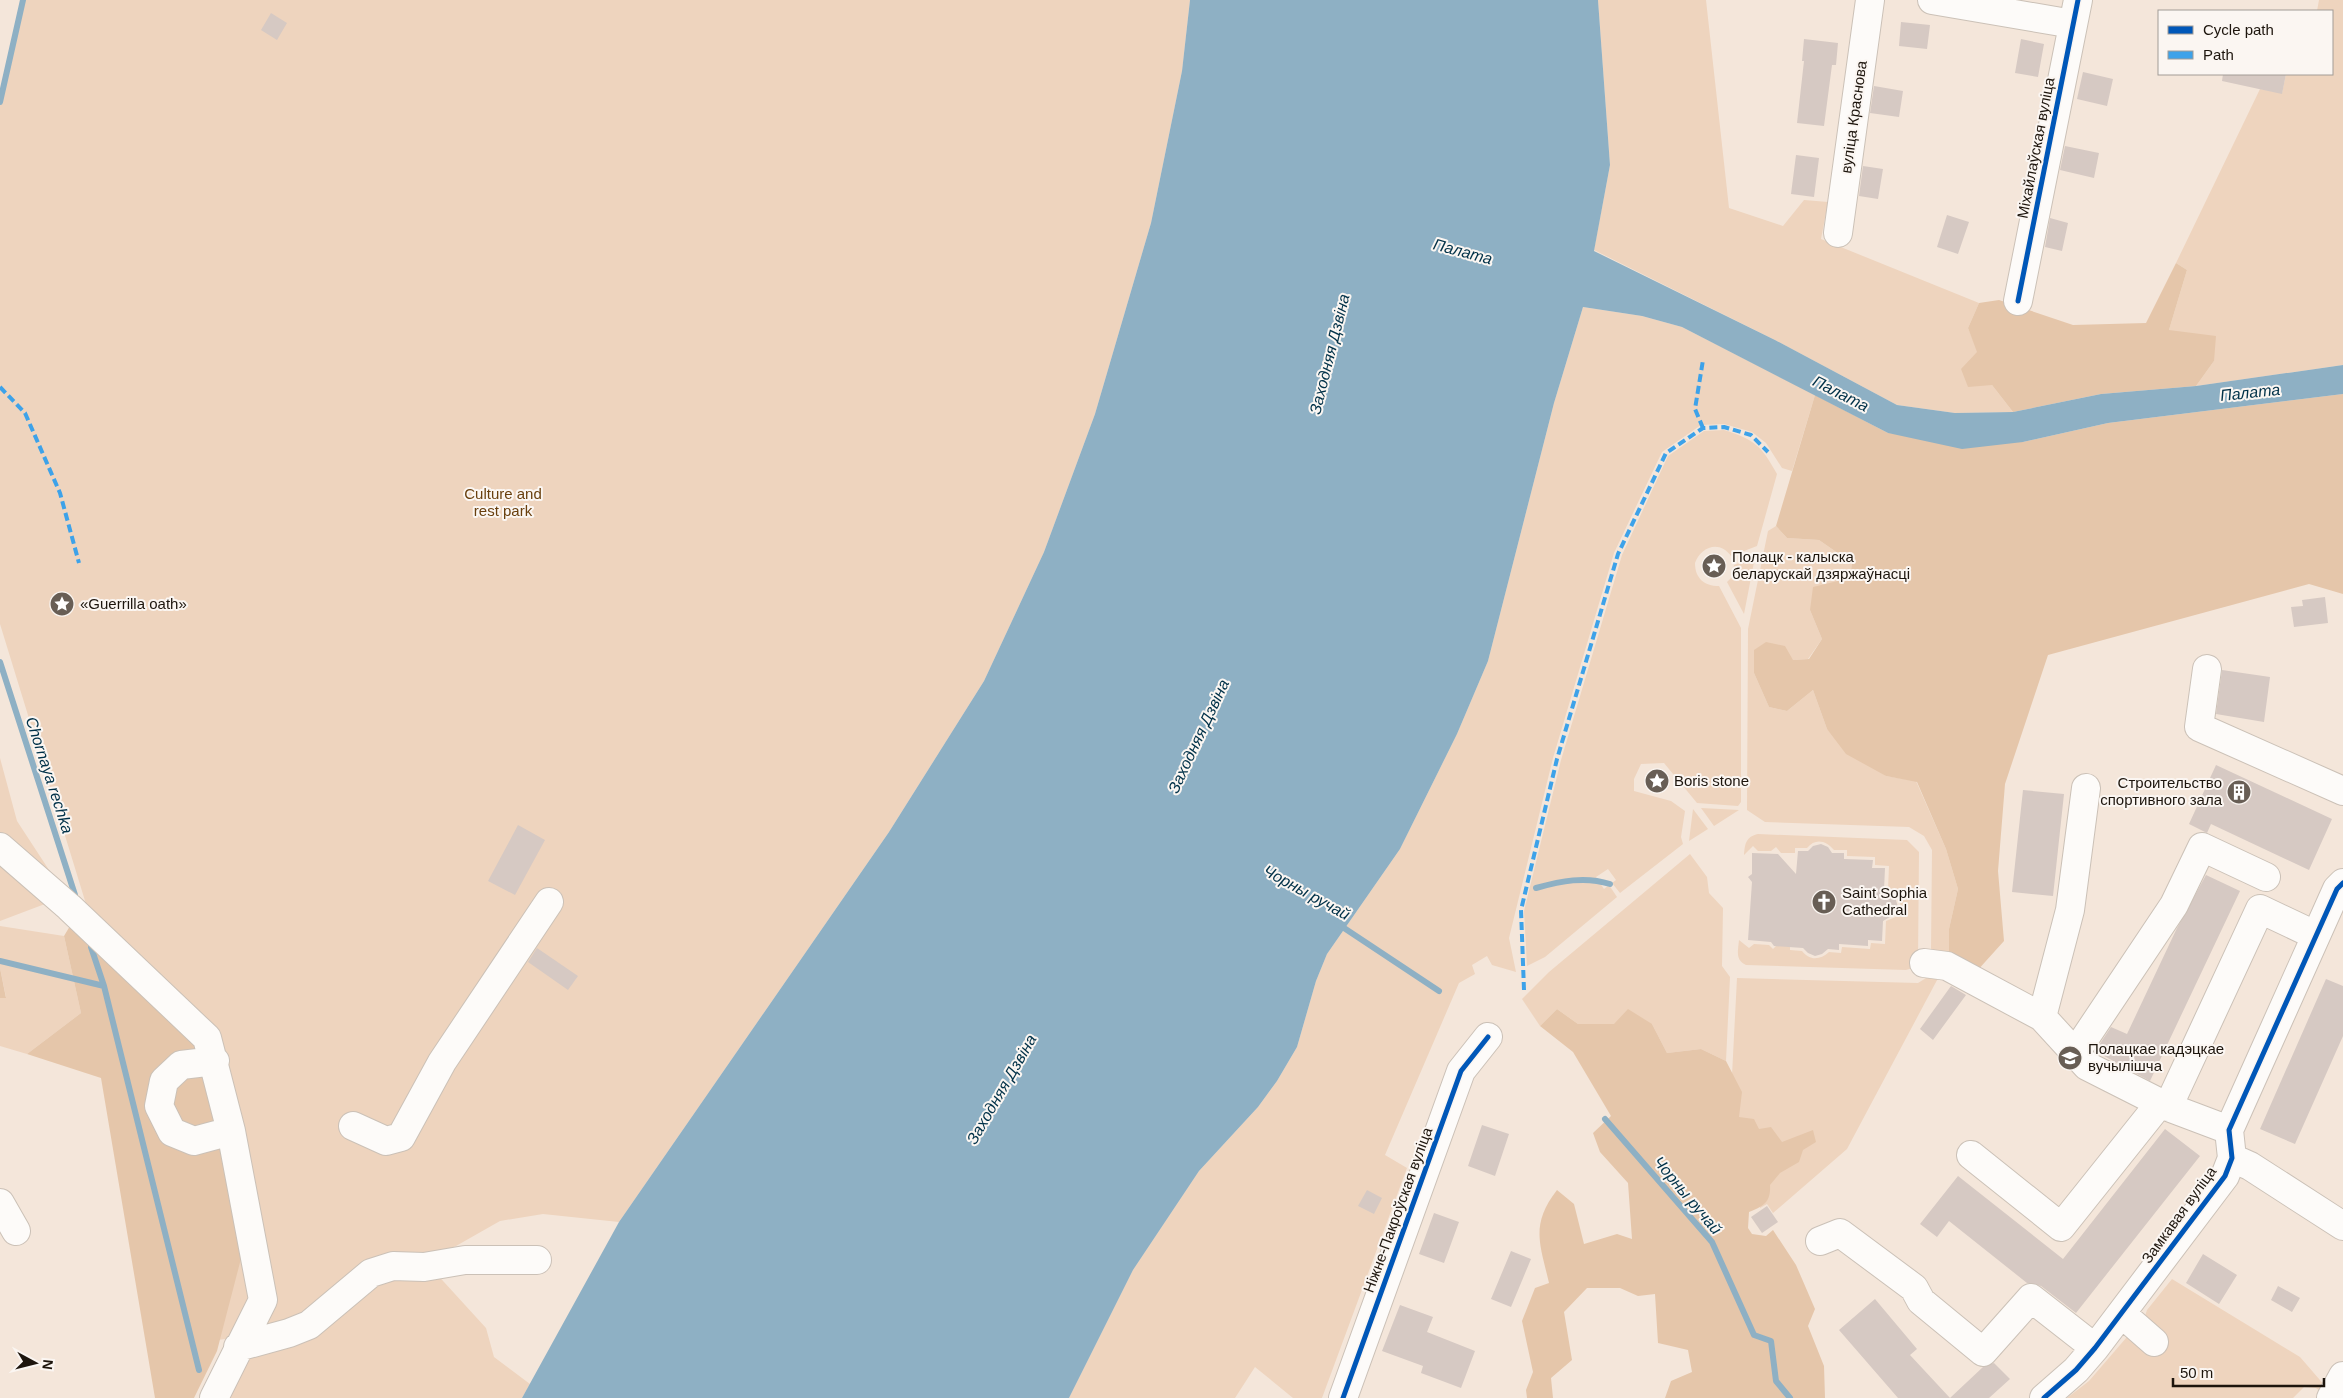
<svg xmlns="http://www.w3.org/2000/svg" width="2343" height="1398" font-family="Arial,sans-serif">
<style>
.green{fill:#eed4be}
.forest{fill:#e5c6aa}
.water{fill:#8eb0c4}
.lines{fill:none;stroke-linecap:round;stroke-linejoin:round}
.stream{stroke:#8eb0c4;stroke-width:6}
.building{fill:#d6c9c3}
.minor-casing{stroke:#cbc1b7;stroke-width:30}
.minor{stroke:#fdfbf9;stroke-width:28}
.quiet{stroke:#3da2e9;stroke-width:4;stroke-dasharray:8 4;stroke-linecap:butt}
.cycleway-casing{stroke:#fbf6f2;stroke-width:8}
.cycleway{stroke:#0057b8;stroke-width:5}
.labels{text-anchor:middle;stroke-width:4;stroke-linejoin:round;paint-order:stroke}
.street-label{font-size:15px;fill:#1d150d;stroke:#fbf6f2}
.park-label{font-size:15px;fill:#693f0d;stroke:#fbf6f2}
.poi-label{font-size:15px;fill:#1d150d;stroke:#fbf6f2;text-anchor:start}
.water-label{font-size:16px;font-style:italic;fill:#003148;stroke:#fbf6f2}
</style>
<rect width="100%" height="100%" fill="#f4e6da"/>
<path class="green" d="M23,0H1190L1182,71L1151,223L1095,414L1044,552L984,681L889,832L619,1222L543,1214L500,1221L456,1246L423,1259L486,1328L494,1357L530,1384L522,1398H228L257,1334L205,1342L176,1197L0,624V102Z
M1598,0H1706L1729,208L1783,226L1804,200L1828,202L1821,239L1979,303L1968,328L1992,385L2013,412L1955,413L1897,405L1775,340L1594,250L1610,165Z
M2319,0H2343V365L2196,386L2214,361L2169,330L2187,270L2176,263L2260,89L2282,93L2286,74H2332V11H2317Z
M1583,307L1642,316L1682,327L1815,395L1792,471L1782,468L1766,443L1752,432L1724,424L1701,425L1662,452L1614,553L1553,758L1509,938L1516,972L1492,965L1487,956L1472,965L1475,974L1459,983L1385,1155L1407,1168L1322,1398H1293L1255,1367L1235,1398H1069L1133,1270L1199,1171L1258,1107L1277,1081L1297,1047L1316,981L1327,954L1400,849L1457,734L1488,661L1554,403Z
M1724,430C1755,440 1761,445 1777,474L1757,546L1731,556C1720,540 1701,546 1695,563C1695,578 1704,586 1719,586L1741,628V802L1738,806L1697,803L1664,763L1641,764L1634,779V791L1671,801L1685,811L1681,837L1683,844L1620,893L1612,883L1616,880L1608,869L1596,877L1604,889L1609,885L1617,897L1545,957L1527,966L1524,911L1561,760L1622,555L1668,456L1704,431Z
M1776,526L1787,538L1819,540L1852,563L1850,578L1810,610L1822,639L1808,659L1793,660L1754,650V673L1769,707L1787,711L1813,690L1827,729L1886,776L1916,781L1946,849L1958,889L1949,929V960L1931,951L1932,850L1924,836L1909,827L1765,822L1747,810L1748,629L1768,531Z
M1755,557L1744,614L1727,582L1732,577L1734,565Z
M0,758L17,821L66,896L0,921Z
M1701,808L1739,810L1714,826Z
M1693,809L1708,829L1689,841Z
M1758,834L1907,840L1919,852L1918,960L1913,968L1906,970L1746,965C1735,960 1738,951 1739,940L1749,948L1754,944L1769,945L1773,949L1778,944L1790,945V950L1802,951C1810,961 1820,960 1829,952L1841,953L1842,947L1870,949L1871,943L1885,944L1886,921L1898,916L1901,907L1898,895L1888,890L1889,866L1875,865V857L1847,856V850H1834C1826,840 1815,838 1807,848H1795V853H1781L1776,847L1771,851H1758L1753,846L1744,855C1745,843 1746,837 1758,834Z
M1690,854L1707,877L1709,893L1723,908L1722,966L1730,977L1726,1061L1701,1049L1667,1053L1652,1024H1578L1557,1009L1540,1026L1522,999L1549,972Z
M0,926L64,936L81,1013L27,1054L0,1046V998L6,997L0,968Z
M1944,967L1847,1149L1773,1213L1767,1204L1760,1208L1730,1114L1737,978L1918,983Z
M2172,1279L2300,1357L2326,1387L2321,1392L2316,1388L2304,1387L2293,1398H2067L2089,1381L2145,1316L2147,1310Z"/>
<path class="forest" d="M2176,263L2187,270L2169,330L2216,336L2214,361L2196,386L2101,394L2013,412L1992,385L1968,387L1961,369L1977,352L1968,328L1979,303L1999,300L2073,325L2146,323Z
M2343,394V594L2309,584L2048,655L2005,784L1998,871L2004,941L1976,972L1949,960V929L1958,889L1946,849L1917,782L1886,776L1846,754L1827,729L1813,690L1787,711L1769,707L1754,673V650L1766,642L1785,646L1793,660L1809,659L1822,639L1810,610L1813,587L1850,578L1852,563L1819,540L1787,538L1776,526L1815,395L1888,433L2023,442L2108,423Z
M73,921L199,1044L244,1247L217,1351L194,1398H155L101,1078L27,1054L81,1013L64,936Z
M0,968L6,998H0Z
M1557,1009L1578,1024H1614L1628,1009L1652,1024L1667,1053L1701,1049L1726,1061L1742,1092L1739,1117L1754,1119L1759,1129L1771,1127L1782,1142L1813,1130L1816,1142L1803,1150L1799,1162L1780,1173L1770,1185C1771,1202 1764,1206 1749,1212L1748,1228L1752,1234L1766,1236L1773,1230L1796,1265L1815,1309L1808,1326L1824,1366L1825,1398H1665L1671,1381L1692,1372L1688,1350L1658,1343L1655,1294L1638,1296L1620,1288H1587L1564,1312L1572,1360L1551,1378L1553,1398H1527L1526,1390L1533,1372L1522,1321L1535,1288L1549,1283C1540,1244 1530,1225 1557,1190L1574,1204L1584,1244L1617,1234L1632,1239L1628,1183L1600,1152L1593,1133L1611,1116L1573,1052L1540,1026Z"/>
<path class="water" d="M1190,0H1598L1610,165L1594,251L1775,340L1897,405L1955,413L2013,412L2101,394L2196,386L2343,365V394L2108,423L2023,442L1962,449L1888,433L1682,327L1642,316L1583,307L1554,403L1488,661L1457,734L1400,849L1327,954L1316,981L1297,1047L1277,1081L1258,1107L1199,1171L1133,1270L1069,1398H522L619,1222L889,832L984,681L1044,552L1095,414L1151,223L1182,71Z"/>
<g class="lines">
<path class="stream" d="M0,102L23,0
M0,662L75,895
M1536,888C1561,881 1585,876 1610,884
M1338,924L1439,991
M91,947L104,986
M0,961L104,986L199,1370
M1605,1119L1712,1242L1754,1335L1771,1341L1776,1381L1790,1398"/>
</g>
<path class="building" d="M271,13L287,23L277,40L261,30Z
M1901,22L1930,25L1927,49L1899,46Z
M1804,39L1838,43L1836,65H1832L1824,126L1797,123L1804,61H1802Z
M2021,39L2044,44L2038,77L2015,73Z
M2083,72L2113,79L2107,106L2077,99Z
M2223,74H2286L2282,94L2222,81Z
M1874,86L1903,91L1899,117L1870,113Z
M2065,146L2099,153L2094,178L2060,170Z
M1796,155L1819,158L1814,197L1791,194Z
M1863,166L1883,169L1878,199L1859,196Z
M1947,215L1969,222L1958,254L1937,247Z
M2050,218L2068,223L2062,251L2045,247Z
M2325,597L2328,623L2294,627L2291,607L2303,606L2302,600Z
M2222,670L2270,677L2264,722L2216,714Z
M2216,765L2332,819L2309,870L2211,824L2207,833L2189,824Z
M2023,790L2064,794L2053,896L2012,892Z
M518,825L545,840L515,895L488,881Z
M1821,844L1828,847L1832,853H1844V859L1873,860L1872,868H1885L1884,890L1895,897L1898,907L1895,914L1883,921L1882,941L1868,940V946L1839,944V950L1828,949L1822,954L1815,956L1808,953L1803,948L1774,946L1771,942L1748,940L1752,882L1748,877L1752,874V853L1778,854L1796,874L1798,851H1808L1813,846Z
M2206,875L2240,891L2150,1081L2095,1051L2111,1027L2127,1034L2177,928Z
M537,948L578,976L568,990L528,962Z
M2326,979L2343,986V1036L2295,1144L2260,1129Z
M1951,986L1966,995L1933,1040L1920,1029Z
M1482,1125L1509,1134L1495,1176L1468,1166Z
M2165,1129L2200,1156L2076,1313L2041,1286L2027,1283L1949,1221L1937,1237L1920,1224L1958,1176L2063,1259Z
M1367,1190L1382,1198L1374,1214L1358,1206Z
M1767,1206L1778,1222L1762,1233L1751,1217Z
M1434,1213L1459,1222L1444,1263L1419,1254Z
M1511,1251L1531,1259L1511,1307L1491,1299Z
M2203,1254L2237,1275L2219,1304L2186,1283Z
M2278,1286L2300,1298L2292,1312L2271,1300Z
M1875,1299L1917,1349L1910,1355L1950,1398L1983,1367L1994,1363L2010,1379L1989,1398H1898L1839,1330Z
M1400,1305L1433,1317L1427,1332L1475,1351L1461,1388L1421,1373L1423,1366L1382,1351Z"/>
<g class="lines">
<defs>
<path id="minor" d="M1932,0L2073,24
M1838,233L1870,0
M2018,301L2078,0
M2207,669L2199,727L2343,791
M0,847L69,907L207,1038L231,1131L263,1300L214,1398
M1924,963L1947,966L2042,1017L2087,1066L2168,1107L2229,1130
M2042,1017L2070,910L2086,788
M2075,1053L2174,905L2202,847L2266,877
M215,1061L181,1065L164,1081L159,1106L172,1132L194,1141L231,1131
M2168,1107L2260,909L2315,935
M353,1126L386,1141L401,1137L442,1062L549,902
M1971,1155L2061,1227L2160,1103
M2232,1158L2250,1166L2343,1226
M0,1203L16,1231
M1820,1241L1840,1233L1914,1288L1921,1301L1983,1352L2031,1298L2095,1348
M2122,1314L2154,1342
M238,1347L289,1333L309,1325L371,1273L393,1266L424,1267L465,1260H537
M1343,1398L1461,1071L1488,1037
M2044,1398L2076,1370L2095,1348L2225,1176L2232,1158L2229,1130L2337,889L2343,883
M2331,1398L2343,1376"/>
</defs>
<use href="#minor" class="minor-casing"/>
<use href="#minor" class="minor"/>
<path class="quiet" d="M0,387L25,413L60,493L79,563
M1703,428L1695,409L1703,360
M1524,990L1521,910L1557,759L1618,554L1666,453L1703,428L1724,427L1751,435L1768,452"/>
<defs>
<path id="cycleway" d="M2018,301L2078,0
M1343,1398L1461,1071L1488,1037
M2044,1398L2076,1370L2095,1348L2225,1176L2232,1158L2229,1130L2337,889L2343,883"/>
</defs>
<use href="#cycleway" class="cycleway-casing"/>
<use href="#cycleway" class="cycleway"/>
</g>
<defs>
<symbol id="sight-disc" viewBox="-11 -11 22 22"><circle r="9.5" fill="#685e55" stroke="#fbf6f2"/><path d="M0-6L1.8-2.2L6-1.7L2.9 1.2L3.7 5.4L0 3.3L-3.7 5.4L-2.9 1.2L-6-1.7L-1.8-2.2Z" fill="#fff"/></symbol>
<symbol id="building-disc" viewBox="-11 -11 22 22"><circle r="9.5" fill="#685e55" stroke="#fbf6f2"/><path d="M-4-6H4V6H1V3H-1V6H-4ZM-2.5-4.3h1.7v1.8h-1.7ZM.8-4.3h1.7v1.8H.8ZM-2.5-1h1.7V.8h-1.7ZM.8-1h1.7V.8H.8Z" fill="#fff"/></symbol>
<symbol id="church-disc" viewBox="-11 -11 22 22"><circle r="9.5" fill="#685e55" stroke="#fbf6f2"/><path d="M-1.2-6h2.4v3.5h3.3v2.4h-3.3V6h-2.4V-.1h-3.3v-2.4h3.3Z" fill="#fff"/></symbol>
<symbol id="university-disc" viewBox="-11 -11 22 22"><circle r="9.5" fill="#685e55" stroke="#fbf6f2"/><path d="M0-5L7-2L0 1L-7-2ZM-4 1L0 2.5L4 1V4Q0 6-4 4Z" fill="#fff"/></symbol>
</defs>
<g fill-rule="evenodd">
<use href="#sight-disc" x="1700" y="552" width="28" height="28"/>
<use href="#sight-disc" x="48" y="590" width="28" height="28"/>
<use href="#sight-disc" x="1643" y="767" width="28" height="28"/>
<use href="#building-disc" x="2225" y="778" width="28" height="28"/>
<use href="#church-disc" x="1810" y="888" width="28" height="28"/>
<use href="#university-disc" x="2056" y="1044" width="28" height="28"/>
</g>
<g class="labels">
<g class="street-label">
<text transform="translate(1854 117) rotate(-82)" y="5">вуліца Краснова</text>
<text transform="translate(2036 148) rotate(-79)" y="5">Міхайлаўская вуліца</text>
<text transform="translate(1398 1210) rotate(-70)" y="5">Ніжне-Пакроўская вуліца</text>
<text transform="translate(2179 1215) rotate(-54)" y="5">Замкавая вуліца</text>
</g>
<g class="park-label">
<text x="503" y="499">Culture and<tspan x="503" dy="17">rest park</tspan></text>
</g>
<g class="poi-label">
<text x="1732" y="562">Полацк - калыска<tspan x="1732" dy="17">беларускай дзяржаўнасці</tspan></text>
<text x="80" y="609">«Guerrilla oath»</text>
<text x="1674" y="786">Boris stone</text>
<text x="2222" y="788" text-anchor="end">Строительство<tspan x="2222" dy="17">спортивного зала</tspan></text>
<text x="1842" y="898">Saint Sophia<tspan x="1842" dy="17">Cathedral</tspan></text>
<text x="2088" y="1054">Полацкае кадэцкае<tspan x="2088" dy="17">вучылішча</tspan></text>
</g>
<g class="water-label">
<text transform="translate(1463 251) rotate(15)" y="6">Палата</text>
<text transform="translate(1329 354) rotate(-76)" y="6">Заходняя Дзвіна</text>
<text transform="translate(2250 392) rotate(-6)" y="6">Палата</text>
<text transform="translate(1841 393) rotate(27)" y="6">Палата</text>
<text transform="translate(1198 736) rotate(-65)" y="6">Заходняя Дзвіна</text>
<text transform="translate(50 775) rotate(72)" y="6">Chornaya rechka</text>
<text transform="translate(1307 892) rotate(29)" y="6">Чорны ручай</text>
<text transform="translate(1001 1089) rotate(-60)" y="6">Заходняя Дзвіна</text>
<text transform="translate(1688 1195) rotate(50)" y="6">Чорны ручай</text>
</g>
</g>
<rect x="2158" y="10" width="175" height="65" fill="#fbf6f2" stroke="#a29c96"/>
<rect x="2168" y="26" width="25" height="8" fill="#0057b8" stroke="#a29c96"/>
<text x="2203" y="35" font-size="15" fill="#1d150d">Cycle path</text>
<rect x="2168" y="51" width="25" height="8" fill="#3da2e9" stroke="#a29c96"/>
<text x="2203" y="60" font-size="15" fill="#1d150d">Path</text>
<g transform="translate(35 1363) rotate(97)" stroke="#fbf6f2" stroke-width="4" paint-order="stroke">
<path d="M0-4L9 19L0 12L-9 19Z" fill="#1d150d"/>
<text y="-8" font-size="14" font-weight="bold" text-anchor="middle" fill="#1d150d">N</text>
</g>
<path d="M2173 1378v8h151v-8" fill="none" stroke="#1d150d" stroke-width="2.5"/>
<text x="2180" y="1378" font-size="15" fill="#1d150d" stroke="#fbf6f2" stroke-width="4" paint-order="stroke">50 m</text>
</svg>
